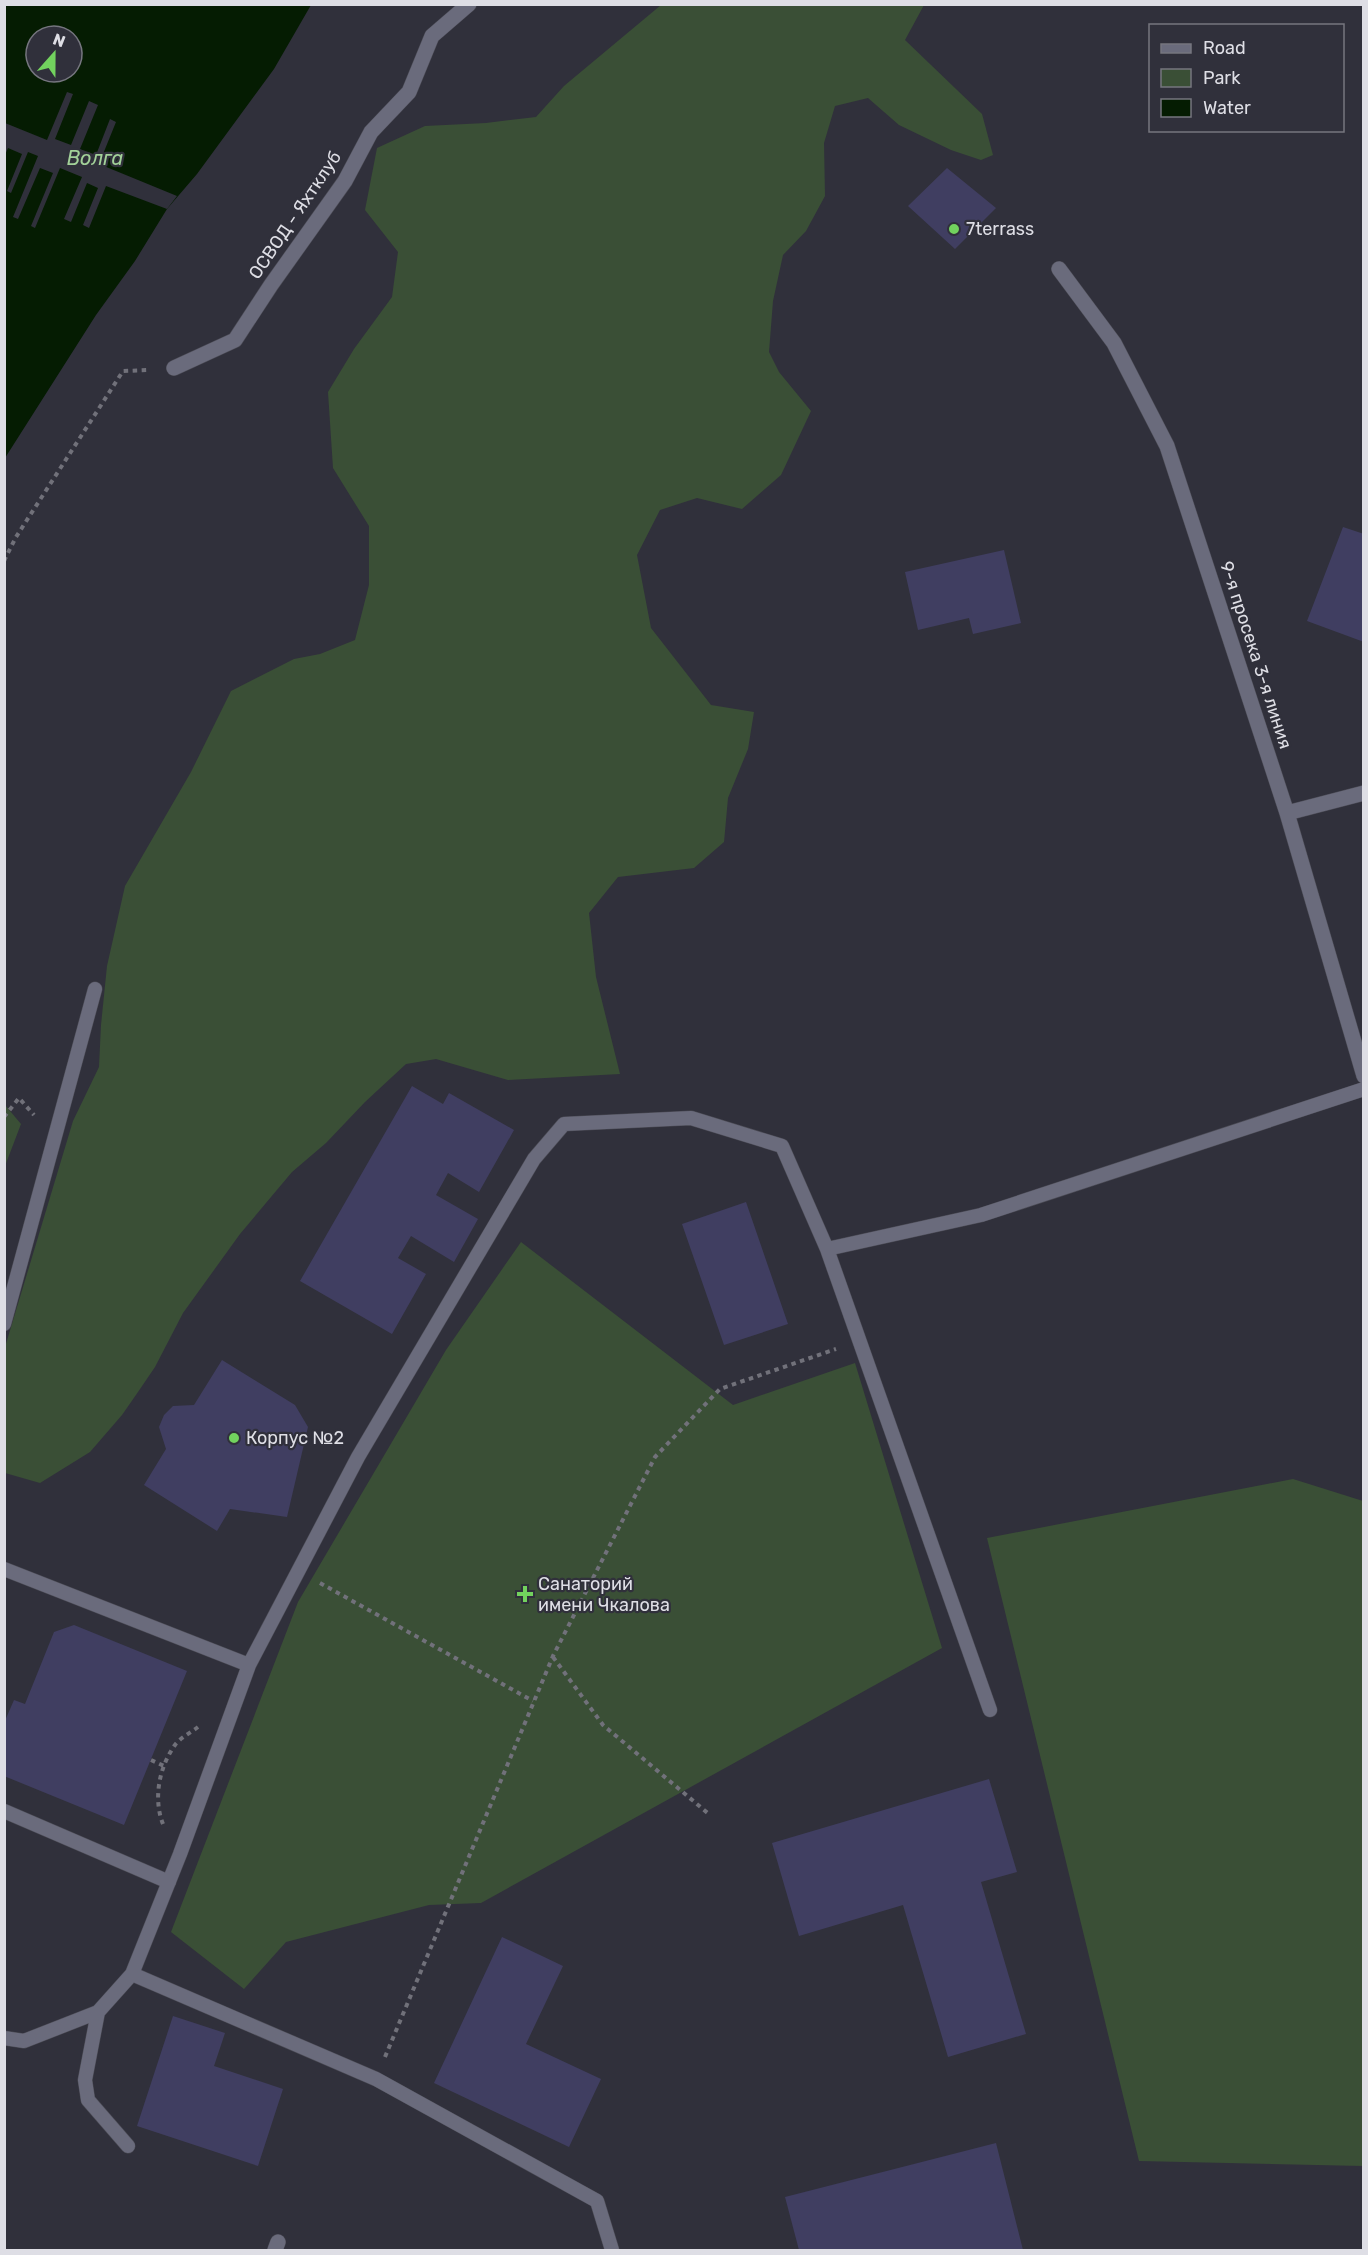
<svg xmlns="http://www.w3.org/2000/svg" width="1368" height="2255" font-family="Rubik,sans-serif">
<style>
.green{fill:#3a4f36}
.water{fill:#051c02;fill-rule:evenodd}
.pier{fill:#30303b}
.building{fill:#403e61}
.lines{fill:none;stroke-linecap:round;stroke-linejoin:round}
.service-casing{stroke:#4c4c56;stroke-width:15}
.minor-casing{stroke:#4c4c56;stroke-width:16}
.path{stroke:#71717a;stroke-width:4;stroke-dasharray:4.5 4.5;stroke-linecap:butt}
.service{stroke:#6a6b7c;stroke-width:14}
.minor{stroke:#6a6b7c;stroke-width:15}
.poi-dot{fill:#72d25e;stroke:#30303b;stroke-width:2}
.labels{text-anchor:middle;stroke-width:4.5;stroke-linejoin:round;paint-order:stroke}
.street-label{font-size:18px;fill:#dedee5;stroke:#30303b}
.poi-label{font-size:18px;fill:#dedee5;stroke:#30303b;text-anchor:start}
.water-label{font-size:20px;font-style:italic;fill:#a2d099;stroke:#30303b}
</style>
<rect width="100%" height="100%" fill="#30303b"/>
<path class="green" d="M661,5H924L905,40L982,114L993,155L981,160L951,150L899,125L868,98L835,106L824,143L825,196L806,231L783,255L773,301L769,352L779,372L811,411L781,475L742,509L697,498L660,510L637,555L651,628L711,705L754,712L748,749L728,798L724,842L694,868L618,877L589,913L596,977L620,1074L508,1080L436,1059L406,1064L365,1102L326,1143L292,1172L240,1234L183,1313L155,1367L138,1392L122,1415L90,1452L40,1483L5,1473V1347L73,1121L99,1067L101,1025L107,966L125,886L191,772L231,691L294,659L320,654L355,640L369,585V526L333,468L328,392L354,349L392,297L398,252L365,210L377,148L425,126L486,123L536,117L564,86Z
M5,1105L21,1124L5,1166Z
M521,1242L733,1405L855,1363L942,1648L481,1903L429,1905L286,1942L244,1989L171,1932L298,1602L446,1350Z
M1293,1479L1363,1501V2166L1139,2161L987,1538Z"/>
<path class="water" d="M5,5H311L274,69L197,174L167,209L135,261L96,315L5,458ZM36,36H72V72H36Z"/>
<path class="pier" d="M67,92L73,94L55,139L71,145L89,101L98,105L80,149L96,155L110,119L116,122L99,164L177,196L167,209L106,186L89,228L83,225L98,188L87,183L71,222L64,219L82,177L60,168L35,228L31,226L53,173L40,168L18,219L13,217L38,156L28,152L11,193L7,191L22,154L8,148L5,155V123L47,140Z"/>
<path class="building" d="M947,168L996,208L955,249L908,206Z
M1343,527L1364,534V642L1307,621Z
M1004,550L1021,623L973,634L969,618L918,630L905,572Z
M412,1086L443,1104L449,1093L514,1130L479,1192L448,1173L436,1195L478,1219L454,1262L411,1236L398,1258L426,1274L392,1334L300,1281Z
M746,1202L788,1324L724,1345L682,1224Z
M222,1360L295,1405L308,1427L287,1517L230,1509L217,1531L144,1485L166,1449L159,1427L164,1415L173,1406L194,1405Z
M74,1625L187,1671L124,1825L4,1776V1723L14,1700L25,1704L54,1632Z
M989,1779L1017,1872L981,1882L1026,2034L948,2057L903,1905L799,1936L772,1843Z
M502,1937L563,1966L526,2044L601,2079L569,2147L434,2083Z
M173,2016L225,2033L214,2066L283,2089L258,2166L137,2126Z
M996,2143L1023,2250H799L785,2197Z"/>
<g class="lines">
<defs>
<path id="service" d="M827,1249L981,1215L1364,1089
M4,1324L95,989
M4,1569L249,1665
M4,1811L169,1882
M132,1974L376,2079L597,2201L612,2250
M98,2012L85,2080L88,2100L128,2146
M4,2038L24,2041L98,2012L132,1974L180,1854L249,1665L358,1457L534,1159L564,1124L691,1118L782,1146L827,1249L990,1710"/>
<path id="minor" d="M1059,269L1114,343L1167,446L1287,813L1364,1076
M174,368L235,340L271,285L345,181L371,132L409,92L432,36L469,4
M1287,813L1364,793
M275,2250L278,2242"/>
</defs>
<use href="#service" class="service-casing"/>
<use href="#minor" class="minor-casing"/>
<path class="path" d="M4,561L16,537L123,371L149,370
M4,1117L19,1098L34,1115
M320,1583L533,1701
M553,1657L603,1725L710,1815
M151,1760L164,1766
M163,1824C153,1799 159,1767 175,1745C180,1738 190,1733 198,1727
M385,2057L553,1656L655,1457L720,1389L836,1349"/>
<use href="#service" class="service"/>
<use href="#minor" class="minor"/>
</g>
<g class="poi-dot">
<circle cx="954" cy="229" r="6"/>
<circle cx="234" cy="1438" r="6"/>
<path d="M522 1585h6v6h6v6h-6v6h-6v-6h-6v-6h6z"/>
</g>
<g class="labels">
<g class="street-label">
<text transform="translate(295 215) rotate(-56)" y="6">ОСВОД - Яхтклуб</text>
<text transform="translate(1256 655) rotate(72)" y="6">9-я просека 3-я линия</text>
</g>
<g class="poi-label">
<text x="966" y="235">7terrass</text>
<text x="246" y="1444">Корпус №2</text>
<text x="538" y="1590">Санаторий<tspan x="538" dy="21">имени Чкалова</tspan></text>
</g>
<g class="water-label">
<text x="95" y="165">Волга</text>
</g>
</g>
<rect width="1368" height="2255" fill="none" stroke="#dedee5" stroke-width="12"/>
<rect x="1149" y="24" width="195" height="108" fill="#30303b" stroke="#76767f" stroke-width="1.5"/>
<rect x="1161" y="44" width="30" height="9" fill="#6a6b7c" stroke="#76767f" stroke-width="1.5"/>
<text x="1203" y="54" font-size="18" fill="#dedee5">Road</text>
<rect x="1161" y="69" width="30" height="18" fill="#3a4f36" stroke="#76767f" stroke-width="1.5"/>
<text x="1203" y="84" font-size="18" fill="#dedee5">Park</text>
<rect x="1161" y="99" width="30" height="18" fill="#051c02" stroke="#76767f" stroke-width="1.5"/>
<text x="1203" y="114" font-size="18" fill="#dedee5">Water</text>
<g transform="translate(54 54) rotate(21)"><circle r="28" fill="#30303b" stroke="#76767f" stroke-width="1.5"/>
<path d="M0-4.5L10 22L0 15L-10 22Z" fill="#72d25e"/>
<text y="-9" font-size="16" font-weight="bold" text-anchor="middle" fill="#dedee5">N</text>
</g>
</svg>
